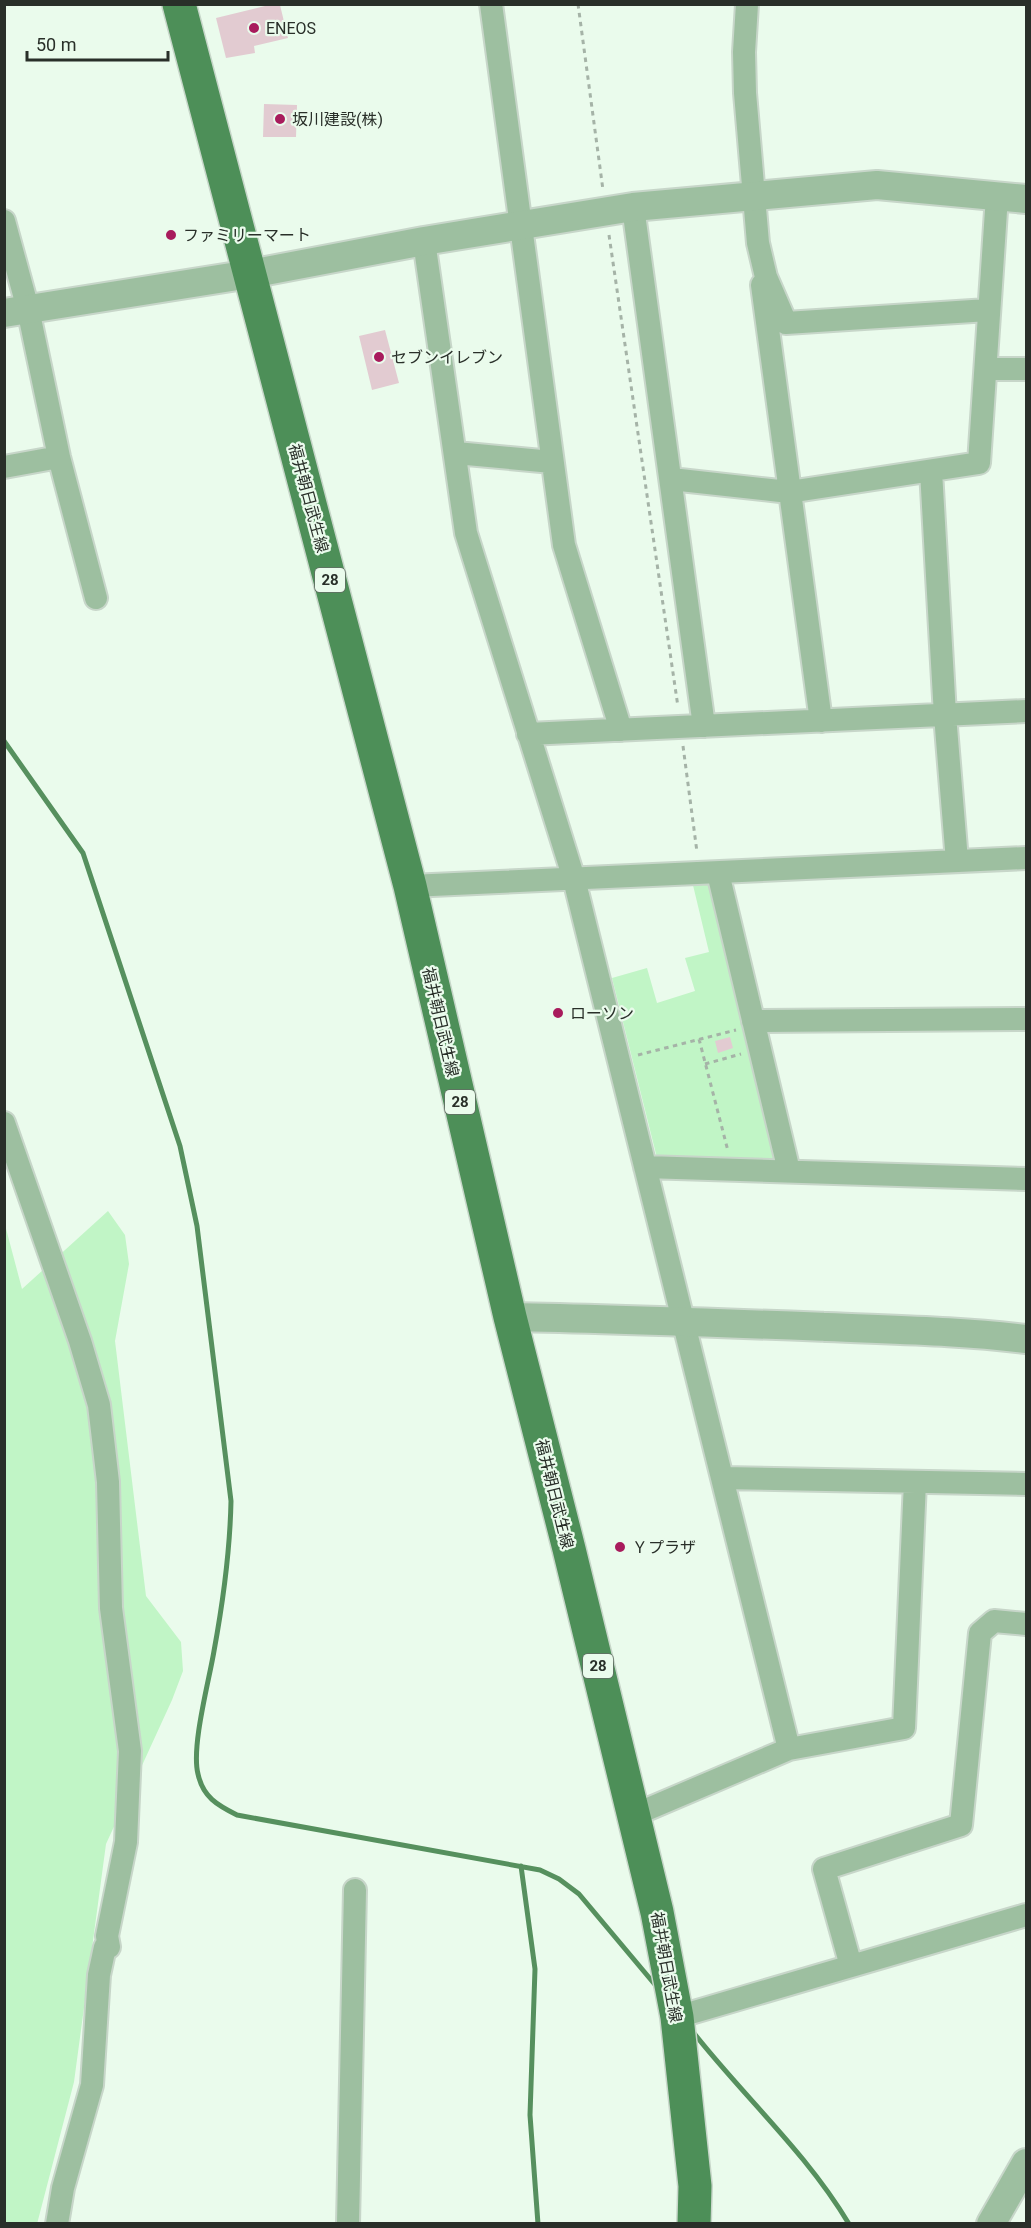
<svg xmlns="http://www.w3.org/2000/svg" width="1031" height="2228" font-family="Roboto,'Noto Sans JP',sans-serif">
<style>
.green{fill:#c1f5c6}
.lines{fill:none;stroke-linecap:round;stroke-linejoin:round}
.stream{stroke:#56905e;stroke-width:5}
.building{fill:#e2cbd1}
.minor-casing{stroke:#c7d6c9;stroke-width:26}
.tertiary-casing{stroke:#c7d6c9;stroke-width:32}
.primary-casing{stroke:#c7d6c9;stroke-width:36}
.path{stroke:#a5b3a7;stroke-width:3;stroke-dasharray:4.5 4.5;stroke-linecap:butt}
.minor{stroke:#9dbfa0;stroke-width:22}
.tertiary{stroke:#9dbfa0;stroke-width:28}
.primary{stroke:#4d8f58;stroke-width:33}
.poi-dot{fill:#a81b5c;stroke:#eafbec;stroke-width:2}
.labels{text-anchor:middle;stroke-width:4.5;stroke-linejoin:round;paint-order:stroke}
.shield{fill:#eafbec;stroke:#636c64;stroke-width:1.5}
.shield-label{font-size:15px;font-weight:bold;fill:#292f29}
.poi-label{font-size:16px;fill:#292f29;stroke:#eafbec;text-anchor:start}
.street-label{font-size:16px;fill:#292f29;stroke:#eafbec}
</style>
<rect width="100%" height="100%" fill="#eafbec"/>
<path class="green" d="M710,879L776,1162L657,1158L612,978L647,968L657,1003L695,991L685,958L709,952L692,881Z
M108,1211L125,1235L129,1264L115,1341L146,1596L181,1642L183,1671L172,1700L106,1844L74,2082L37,2224L4,2223V1221L22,1289Z"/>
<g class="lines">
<path class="stream" d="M4,741L83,853L180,1146L197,1226L231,1501C230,1551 223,1602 214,1651C209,1681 191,1747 198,1774C203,1797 217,1805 237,1815L540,1870L559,1879L579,1894L657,1987
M521,1866L535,1969L530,2115L538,2224
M693,2032C744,2097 806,2152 849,2224"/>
</g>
<path class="building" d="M269,5H280L288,38L254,46L255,53L226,58L216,18Z
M264,104L297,105L296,137H263Z
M385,330L399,383L372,390L359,336Z
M730,1037L733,1048L718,1053L715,1041Z"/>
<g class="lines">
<defs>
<path id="minor" d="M491,4L564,545L621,730
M747,4L744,52L745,93L758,243L766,277L786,323L988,310
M633,207L704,726
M4,221L28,309L59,457L96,598
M424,241L466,533L574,879L789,1749
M762,285L821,721
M986,369H1026
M456,453L552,462
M4,467L59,457
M931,471L945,715L957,861
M671,479L789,492L979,463L997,196
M528,734L1026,711
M718,873L789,1171
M410,886L1026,858
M753,1021L1026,1019
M4,1123L80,1341L99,1405L108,1482L111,1608L130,1751L126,1842L107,1936L109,1947H105L99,1975L92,2085L63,2188L57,2224
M645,1167L1026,1179
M723,1478L1026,1484
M634,1815L789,1749L904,1728L915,1482
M851,1966L824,1869L961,1825L980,1633L994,1621L1026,1624
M677,2017L1026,1915
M348,2224L355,1890"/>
<path id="tertiary" d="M4,313L250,274L424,241L633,207L877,185L1026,199
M510,1317C616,1319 721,1323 827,1327C894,1330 960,1331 1026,1339
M991,2224L1026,2163"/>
<path id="primary" d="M179,4L410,886L510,1317L569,1549L657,1912L677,2017L695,2186L694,2224"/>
</defs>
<use href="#minor" class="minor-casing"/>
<use href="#tertiary" class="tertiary-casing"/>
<use href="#primary" class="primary-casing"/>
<path class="path" d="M578,4L603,190
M609,235L678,707
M683,746L697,852
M699,1039L728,1151
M638,1055L736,1030
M705,1064L741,1054"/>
<use href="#minor" class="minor"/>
<use href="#tertiary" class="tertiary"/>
<use href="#primary" class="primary"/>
</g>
<g class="poi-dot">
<circle cx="254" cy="28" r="6"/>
<circle cx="280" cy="119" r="6"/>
<circle cx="171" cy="235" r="6"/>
<circle cx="379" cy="357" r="6"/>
<circle cx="558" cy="1013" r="6"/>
<circle cx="620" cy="1547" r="6"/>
</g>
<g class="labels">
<g class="shield">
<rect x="315" y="568" width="30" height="24" rx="4.5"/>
<rect x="445" y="1090" width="30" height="24" rx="4.5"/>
<rect x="583" y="1654" width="30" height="24" rx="4.5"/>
</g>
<g class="shield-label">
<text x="330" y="585">28</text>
<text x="460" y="1107">28</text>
<text x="598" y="1671">28</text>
</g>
<g class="poi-label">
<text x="266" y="34">ENEOS</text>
<text x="292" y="125">坂川建設(株)</text>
<text x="183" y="241">ファミリーマート</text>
<text x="391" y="363">セブンイレブン</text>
<text x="570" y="1019">ローソン</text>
<text x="632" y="1553">Ｙプラザ</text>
</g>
<g class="street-label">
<text transform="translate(309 498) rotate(75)" y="6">福井朝日武生線</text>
<text transform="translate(441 1022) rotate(77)" y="6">福井朝日武生線</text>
<text transform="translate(555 1494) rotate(76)" y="6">福井朝日武生線</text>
<text transform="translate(667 1967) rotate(80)" y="6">福井朝日武生線</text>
</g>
</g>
<rect width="1031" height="2228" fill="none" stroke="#292f29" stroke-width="12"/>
<path d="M27 51v9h141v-9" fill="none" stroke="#292f29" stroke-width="3"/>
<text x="36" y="51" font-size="18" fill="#292f29" stroke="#eafbec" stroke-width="4.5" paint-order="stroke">50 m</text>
</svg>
